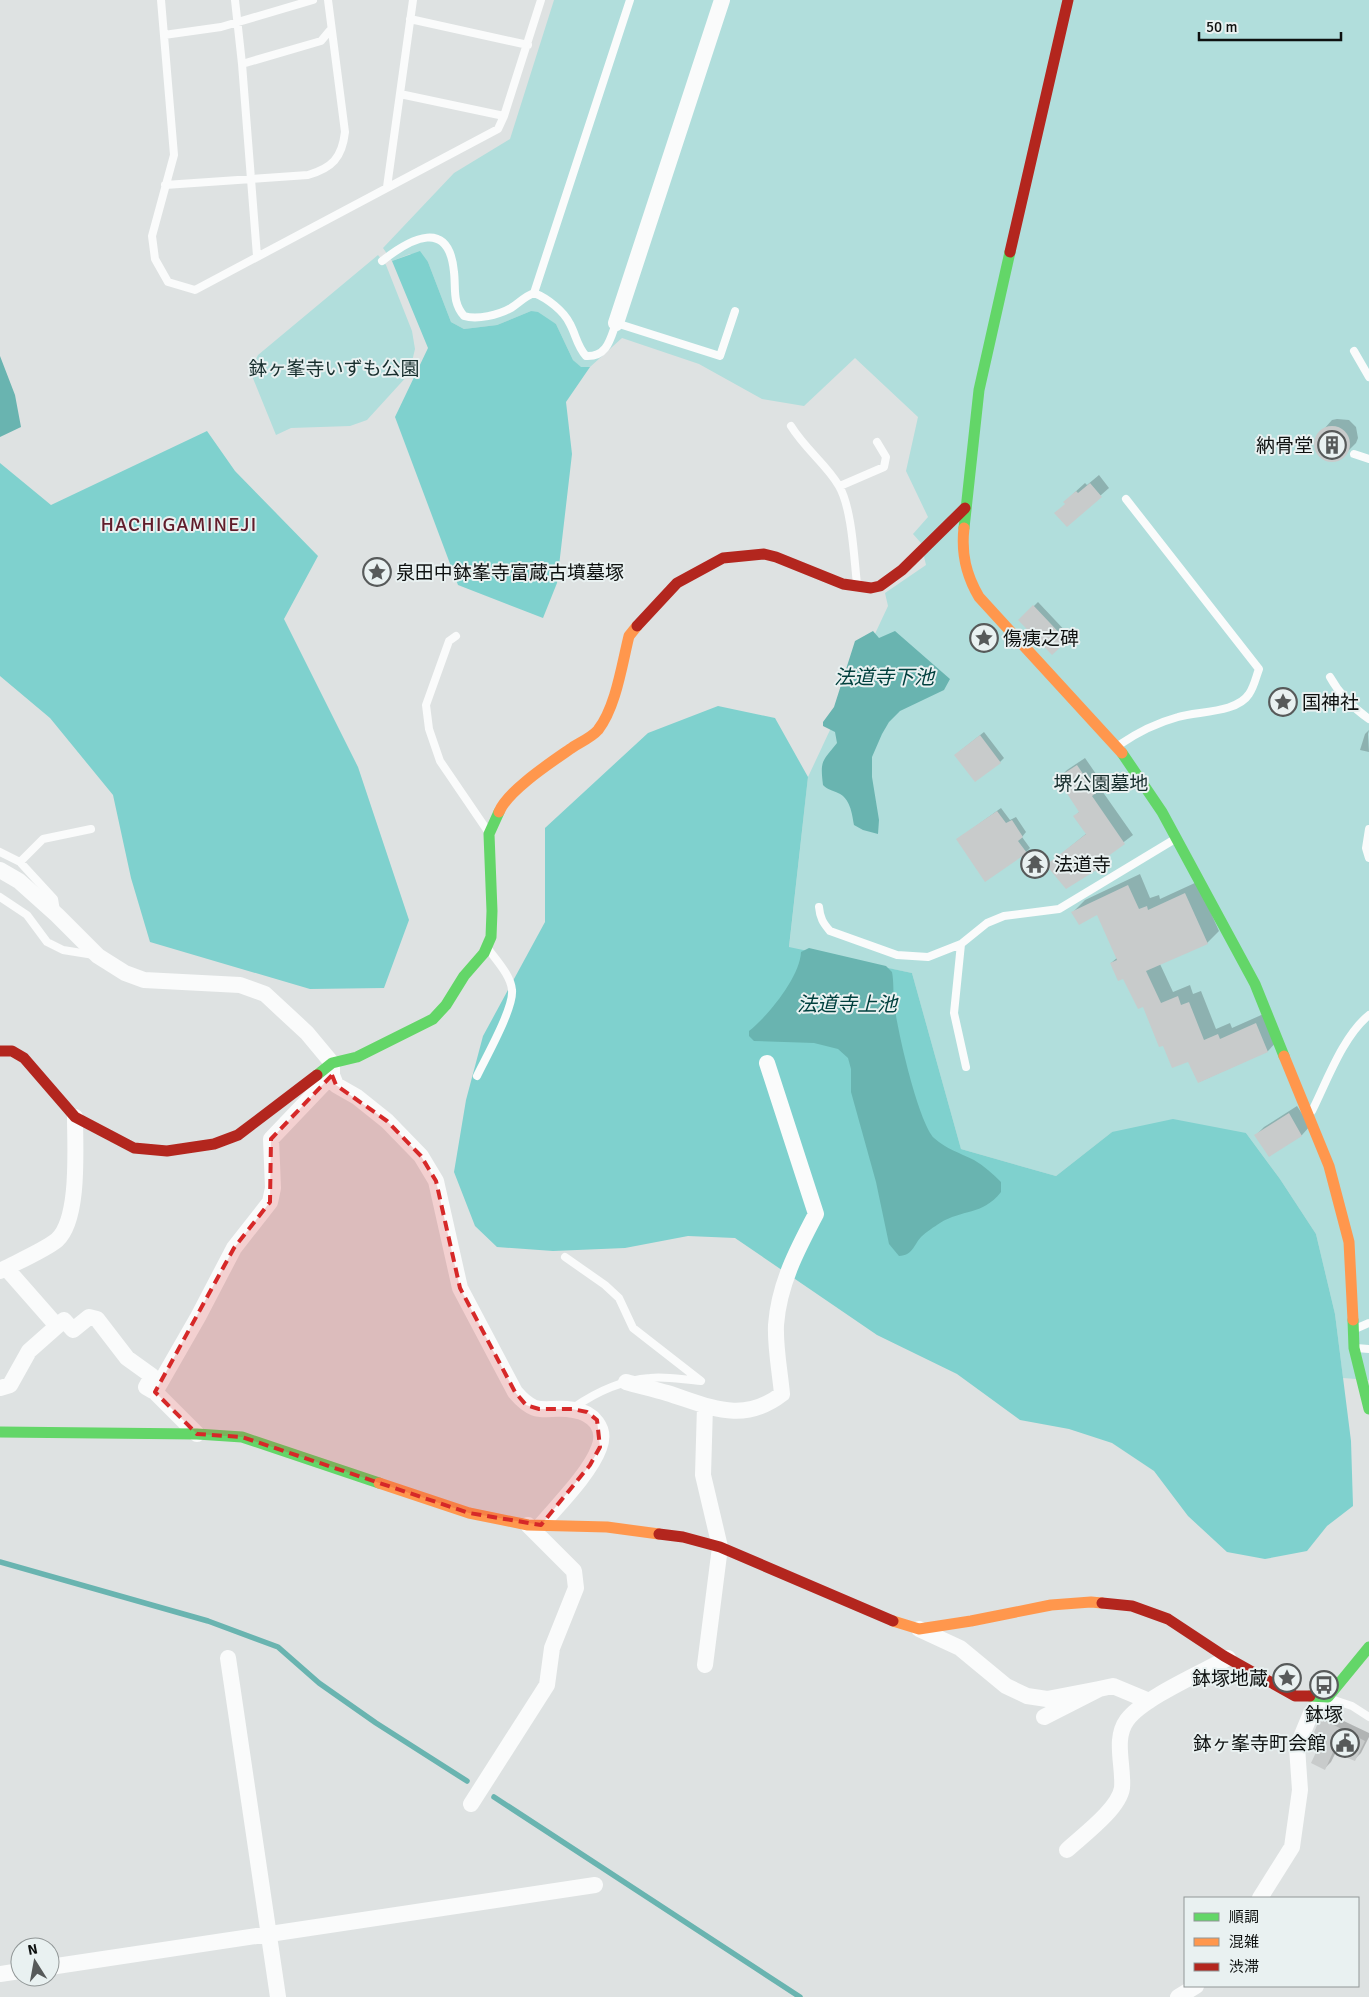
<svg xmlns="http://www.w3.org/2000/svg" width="1369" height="1997" font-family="Signika,'Noto Sans JP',sans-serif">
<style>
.green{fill:#b1dedc}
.forest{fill:#7fd1ce}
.water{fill:#69b4b0}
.shadow{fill:#0003}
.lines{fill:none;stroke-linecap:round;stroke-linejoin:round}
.stream{stroke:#69b4b0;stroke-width:5.5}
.building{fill:#c8cbcb}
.lane{stroke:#fafbfb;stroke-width:8}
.street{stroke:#fafbfb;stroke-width:16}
.fast{stroke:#63d668;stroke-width:11}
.slow{stroke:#ff974d;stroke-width:11}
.jam{stroke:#b3261e;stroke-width:11}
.marked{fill:#d62828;fill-opacity:0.2;stroke:#d62828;stroke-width:4;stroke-dasharray:10 6;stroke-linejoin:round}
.labels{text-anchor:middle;stroke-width:4;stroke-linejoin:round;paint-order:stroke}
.park-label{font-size:19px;fill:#172e2d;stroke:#e9f1f1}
.poi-label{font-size:19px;fill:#0e1110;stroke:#e9f1f1;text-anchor:start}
.neighbourhood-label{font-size:20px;letter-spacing:1px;fill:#611c2b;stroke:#e9f1f1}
.water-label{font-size:20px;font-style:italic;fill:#00403e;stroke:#e9f1f1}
</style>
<rect width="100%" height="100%" fill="#dee2e2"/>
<path class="green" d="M554,0H1369V1380L1343,1378L1335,1314L1316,1234L1280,1179L1246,1133L1112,1132L1056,1176L961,1149L912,973L789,948L808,777L888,606L885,593L926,565L921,543L913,534L928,517L906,471L918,417L855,358L804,406L762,399L699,364L622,338L590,367L581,368L573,360L556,324L531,311L497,325L464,329L451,322L428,262L410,254L392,261L383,248L454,173L510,139Z
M378,255L386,265L412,331L415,349L409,374L367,420L350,426L291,428L276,435L250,371L258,355Z"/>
<path class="forest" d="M420,251L428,262L451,322L464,329L497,325L531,311L538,312L556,324L573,360L581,367H590L566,402L572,454L557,583L543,618L458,585L395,417L428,348L392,261Z
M207,431L235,471L318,556L284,619L358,767L409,920L384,988L310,989L150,942L131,878L113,795L50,718L0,676V463L51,505Z
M718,706L775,718L808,777L789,947L912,973L961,1149L1056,1176L1112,1132L1173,1119L1246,1133L1280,1179L1316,1234L1335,1314L1351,1441L1353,1506L1327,1526L1307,1551L1265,1559L1227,1552L1188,1516L1154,1471L1112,1443L1069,1429L1020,1420L957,1374L877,1335L735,1238L688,1236L625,1248L553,1251L497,1247L475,1226L454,1172L466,1100L483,1036L545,922V828L648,733Z"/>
<path class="water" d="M0,356L15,395L21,427L0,437Z
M873,631L879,638L895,631L950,679L944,690L900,711L889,722L882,734L872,757V777L879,820L878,834L863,830L854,825C852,813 850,798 838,793C832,790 828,790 823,785C820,760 822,762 837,743L835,732L823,726V722L834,707L855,641Z
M809,948L886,966L892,972C894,983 893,993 894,1003C897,1029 918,1121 934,1138C946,1149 960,1153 974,1160C984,1166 993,1174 1001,1182V1192C982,1216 962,1209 940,1223C934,1227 926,1232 921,1237C913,1246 913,1255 899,1256L889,1244L876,1182L851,1092V1069L848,1058L838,1049L814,1043L754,1041L749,1036V1031C768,1016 800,977 801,952Z"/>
<path class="shadow" d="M1337,419L1349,420L1356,427L1358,438L1356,443L1339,460L1333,461L1322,458L1316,449V438L1332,420Z
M1099,475L1109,488L1067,525L1066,503L1073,494L1085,483L1087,485Z
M1038,602L1070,636L1052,653L1020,620Z
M1369,730L1368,734L1369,752L1360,750L1365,734Z
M984,732L1004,758L1000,762L960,751Z
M1085,758L1103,784L1100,788L1133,835L1108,854L1110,857L1102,865H1048L1087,833L1075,816L1080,811L1059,778L1067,770Z
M1001,808L1010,820L1016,817L1026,832L1022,837L1030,848L1026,852L958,839Z
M1140,874L1150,898L1159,895L1160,899L1197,882L1219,931L1207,943L1160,964L1173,992L1190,985L1193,994L1201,991L1216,1029L1230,1023L1232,1028L1268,1012L1279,1039L1268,1051L1199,1082L1189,1060L1163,1044L1143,1005L1124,977L1111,963L1118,957L1097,913L1073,912L1085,900Z
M1297,1106L1310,1126L1302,1135L1269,1156L1256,1135L1264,1127Z
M1327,1713L1369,1733V1737L1361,1753L1354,1760L1336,1752L1331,1762L1325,1768L1321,1746V1719Z"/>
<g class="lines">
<path class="stream" d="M0,1562L208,1621L278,1647L319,1683L376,1723L467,1781
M494,1797L800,1997"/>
</g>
<path class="building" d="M1314 444a18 18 0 1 1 36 0a18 18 0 1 1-36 0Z
M1090,483L1102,497L1067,527L1054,513L1065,504L1063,502L1076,491L1078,493Z
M1033,605L1067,641L1052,655L1018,620Z
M980,735L1001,763L975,782L954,755Z
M1077,765L1096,793L1092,796L1125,844L1100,862L1103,866L1066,889L1046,865L1086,834L1073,816L1079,812L1057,778Z
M997,811L1006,823L1012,820L1023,837L1018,841L1027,853L985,882L956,839Z
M1128,885L1139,909L1147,906L1148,910L1185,893L1208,944L1146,971L1161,1003L1178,996L1181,1005L1189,1002L1204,1040L1218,1034L1220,1039L1256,1023L1268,1052L1198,1083L1188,1062L1172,1068L1163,1046L1159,1047L1143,1007L1138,1009L1123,979L1118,981L1110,963L1117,960L1097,915L1079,925L1071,912Z
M1289,1113L1302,1136L1269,1157L1254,1135Z
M1320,1718L1365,1741L1355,1761L1333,1752L1325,1770L1311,1763L1319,1746L1310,1742Z"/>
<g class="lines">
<path class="lane" d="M161,0L174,155L152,236L155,259L168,282L195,290L498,129L504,116L541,0
M235,0L242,64L257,256
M410,19L528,45
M164,35L221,27L313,0
M242,64L321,41L331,29
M400,94L504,116
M165,185L308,175C332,168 342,158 345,132L328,0
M387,187L413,0
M382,261C411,238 449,218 454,272C456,289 452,302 464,316C477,320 499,315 511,308C519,303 525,296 534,293C547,298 564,311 570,324C576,335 577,346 586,356C607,357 610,340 616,323L720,356L735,311
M534,293L630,0
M1354,351L1369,377
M791,426C805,449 827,465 839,486C852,508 854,558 857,584
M1354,454L1369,459
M840,486L884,467L886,457L877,442
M456,636L449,641L426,705L429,729L440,761L487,830
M1330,677C1340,695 1352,707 1369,719
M1119,745C1138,732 1156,723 1178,717C1198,711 1237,713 1249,694C1254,687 1256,677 1259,669L1126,499
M1369,829L1366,848L1369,858
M0,852L20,862L54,899L56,911
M20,862L43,839L91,829
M0,897L27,915L47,942L63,950L94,955
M819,907C820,918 823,923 830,931L897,955L928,957L961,944
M966,1067L954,1013L961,944L987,923L1004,916L1059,909L1175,839
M477,1076C486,1057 514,1008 512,990C511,976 497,961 489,950
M1312,1111C1327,1081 1343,1036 1369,1015
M565,1257L605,1285L619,1298L633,1328L701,1381C684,1380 666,1376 650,1378C622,1380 596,1392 573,1408
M1355,1329L1369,1323
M1356,1348L1369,1349
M1331,1699L1352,1706L1369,1717"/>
<path class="street" d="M616,323L722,0
M0,870L19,881L57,915L98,956L125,973L144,980L240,985L265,994L307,1033L332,1063V1075L336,1085L357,1097L387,1121L421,1156L436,1181L460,1288L515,1392C538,1419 545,1405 574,1410C593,1413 607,1428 599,1448C590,1473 558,1505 541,1525
M6,1268L57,1326
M0,1271C15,1263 45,1250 57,1240C80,1219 75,1147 75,1117
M626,1382C640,1386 654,1389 667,1393C709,1406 742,1425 782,1394C780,1372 775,1347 776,1325C779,1284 797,1250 816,1214L767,1063
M0,1388L10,1385L29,1351L64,1320L73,1330L89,1317L97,1319L127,1358L152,1376L146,1387L153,1391
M705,1406L703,1475L720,1547L705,1665
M197,1434L155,1392L198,1317L234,1248L270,1202L273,1188L271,1139L332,1075
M919,1629L960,1648L1006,1686L1027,1696L1047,1699L1099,1689
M228,1658L278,1997
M1044,1717L1099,1689L1113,1686L1149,1701
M471,1804L547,1685L552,1648L576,1588L574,1571L528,1525
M1067,1850C1082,1836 1119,1809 1122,1788C1124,1766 1113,1739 1127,1720C1143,1698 1203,1672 1228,1658
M1260,1898L1292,1847L1300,1790L1297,1747L1311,1713L1328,1697
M50,1967L595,1885
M0,1974L20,1971
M1178,1997L1196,1986"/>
<path class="fast" d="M964,528L979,390L1010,252
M1122,753L1162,812L1255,984L1284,1056
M317,1075L332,1063L357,1057L433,1019L446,1005L464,976L484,953L491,937L492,911L489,834L499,812
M1353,1320L1354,1348L1369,1409
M0,1432L197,1434L242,1437L379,1483
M1310,1696L1328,1697L1369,1647"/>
<path class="slow" d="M964,528C961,554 966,575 979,597L1122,753
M499,812C508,790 553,761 573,747C581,742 592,737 598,730C616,707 622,664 629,636L637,626
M1284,1056L1329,1166L1349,1242L1353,1320
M379,1483L469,1513L528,1525L607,1527L659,1534
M893,1621L919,1629L971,1621L1051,1605L1091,1602L1102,1603"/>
<path class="jam" d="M1010,252L1068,0
M637,626L677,583L723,558L764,554L776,557L843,584L871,588L880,586L902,570L965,508
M0,1051H12L24,1058L75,1117L134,1148L167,1151L214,1144L238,1135L317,1075
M659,1534L683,1537L720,1547L893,1621
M1102,1603L1132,1606L1168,1619L1224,1656L1295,1696H1310"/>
</g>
<path class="marked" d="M332,1075L336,1085L387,1121L421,1156L436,1181L460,1288L515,1392L526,1405L539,1409H572L587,1412L597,1420L600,1447L590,1465L541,1525L469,1513L242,1437L197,1434L155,1392L234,1248L270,1202L271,1139Z"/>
<defs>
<symbol id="building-ring" viewBox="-11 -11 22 22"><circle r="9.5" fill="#e9f1f1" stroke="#575a5a" stroke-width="1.5"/><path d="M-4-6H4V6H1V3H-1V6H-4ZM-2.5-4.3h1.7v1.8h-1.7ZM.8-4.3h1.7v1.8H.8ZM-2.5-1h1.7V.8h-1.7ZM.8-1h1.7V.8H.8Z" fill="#575a5a"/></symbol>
<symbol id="sight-ring" viewBox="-11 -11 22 22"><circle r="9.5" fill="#e9f1f1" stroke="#575a5a" stroke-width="1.5"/><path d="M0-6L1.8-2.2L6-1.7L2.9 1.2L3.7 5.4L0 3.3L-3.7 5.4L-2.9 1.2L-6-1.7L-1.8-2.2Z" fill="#575a5a"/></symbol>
<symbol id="temple-ring" viewBox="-11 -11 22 22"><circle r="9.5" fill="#e9f1f1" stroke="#575a5a" stroke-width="1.5"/><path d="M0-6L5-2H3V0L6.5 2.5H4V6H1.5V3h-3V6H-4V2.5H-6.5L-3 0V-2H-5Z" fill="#575a5a"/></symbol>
<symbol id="bus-ring" viewBox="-11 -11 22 22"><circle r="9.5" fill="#e9f1f1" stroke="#575a5a" stroke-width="1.5"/><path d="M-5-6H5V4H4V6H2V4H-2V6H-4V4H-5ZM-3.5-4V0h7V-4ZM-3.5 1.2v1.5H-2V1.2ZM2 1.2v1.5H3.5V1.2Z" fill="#575a5a"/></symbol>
<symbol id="civic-ring" viewBox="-11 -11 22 22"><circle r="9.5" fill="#e9f1f1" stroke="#575a5a" stroke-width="1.5"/><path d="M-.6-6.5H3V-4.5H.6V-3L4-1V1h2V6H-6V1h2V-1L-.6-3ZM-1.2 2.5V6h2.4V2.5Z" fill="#575a5a"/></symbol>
</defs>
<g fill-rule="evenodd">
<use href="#building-ring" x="1316" y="429" width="32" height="32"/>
<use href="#sight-ring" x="361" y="556" width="32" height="32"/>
<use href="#sight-ring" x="968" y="622" width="32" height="32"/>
<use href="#sight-ring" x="1267" y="686" width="32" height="32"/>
<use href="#temple-ring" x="1019" y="848" width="32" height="32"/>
<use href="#sight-ring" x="1271" y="1662" width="32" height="32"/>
<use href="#bus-ring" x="1308" y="1669" width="32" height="32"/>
<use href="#civic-ring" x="1329" y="1727" width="32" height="32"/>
</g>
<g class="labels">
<g class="park-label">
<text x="334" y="375">鉢ヶ峯寺いずも公園</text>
<text x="1101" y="790">堺公園墓地</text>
</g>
<g class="poi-label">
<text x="1313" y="452" text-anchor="end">納骨堂</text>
<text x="396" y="579">泉田中鉢峯寺富蔵古墳墓塚</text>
<text x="1003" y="645">傷痍之碑</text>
<text x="1302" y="709">国神社</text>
<text x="1054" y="871">法道寺</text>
<text x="1268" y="1685" text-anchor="end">鉢塚地蔵</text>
<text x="1324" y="1721" text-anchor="middle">鉢塚</text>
<text x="1326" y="1750" text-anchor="end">鉢ヶ峯寺町会館</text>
</g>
<g class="neighbourhood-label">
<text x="179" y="531">HACHIGAMINEJI</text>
</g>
<g class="water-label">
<text x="884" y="684">法道寺下池</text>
<text x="847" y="1011">法道寺上池</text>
</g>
</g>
<rect x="1184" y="1897" width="175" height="90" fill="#e9f1f1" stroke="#919797"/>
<rect x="1194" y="1913" width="25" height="8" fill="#63d668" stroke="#919797"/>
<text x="1229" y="1922" font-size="15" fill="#0e1110">順調</text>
<rect x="1194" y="1938" width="25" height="8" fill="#ff974d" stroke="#919797"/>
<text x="1229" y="1947" font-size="15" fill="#0e1110">混雑</text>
<rect x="1194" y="1963" width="25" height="8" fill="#b3261e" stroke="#919797"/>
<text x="1229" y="1972" font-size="15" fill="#0e1110">渋滞</text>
<g transform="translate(35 1962) rotate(349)"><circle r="24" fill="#e9f1f1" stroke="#919797"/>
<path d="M0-4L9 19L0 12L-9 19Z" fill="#575a5a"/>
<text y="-8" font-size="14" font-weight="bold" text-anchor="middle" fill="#0e1110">N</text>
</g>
<path d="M1199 32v8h142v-8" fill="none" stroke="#0e1110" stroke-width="2.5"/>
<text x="1206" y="32" font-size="15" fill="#0e1110" stroke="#e9f1f1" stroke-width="4" paint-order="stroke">50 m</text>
</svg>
